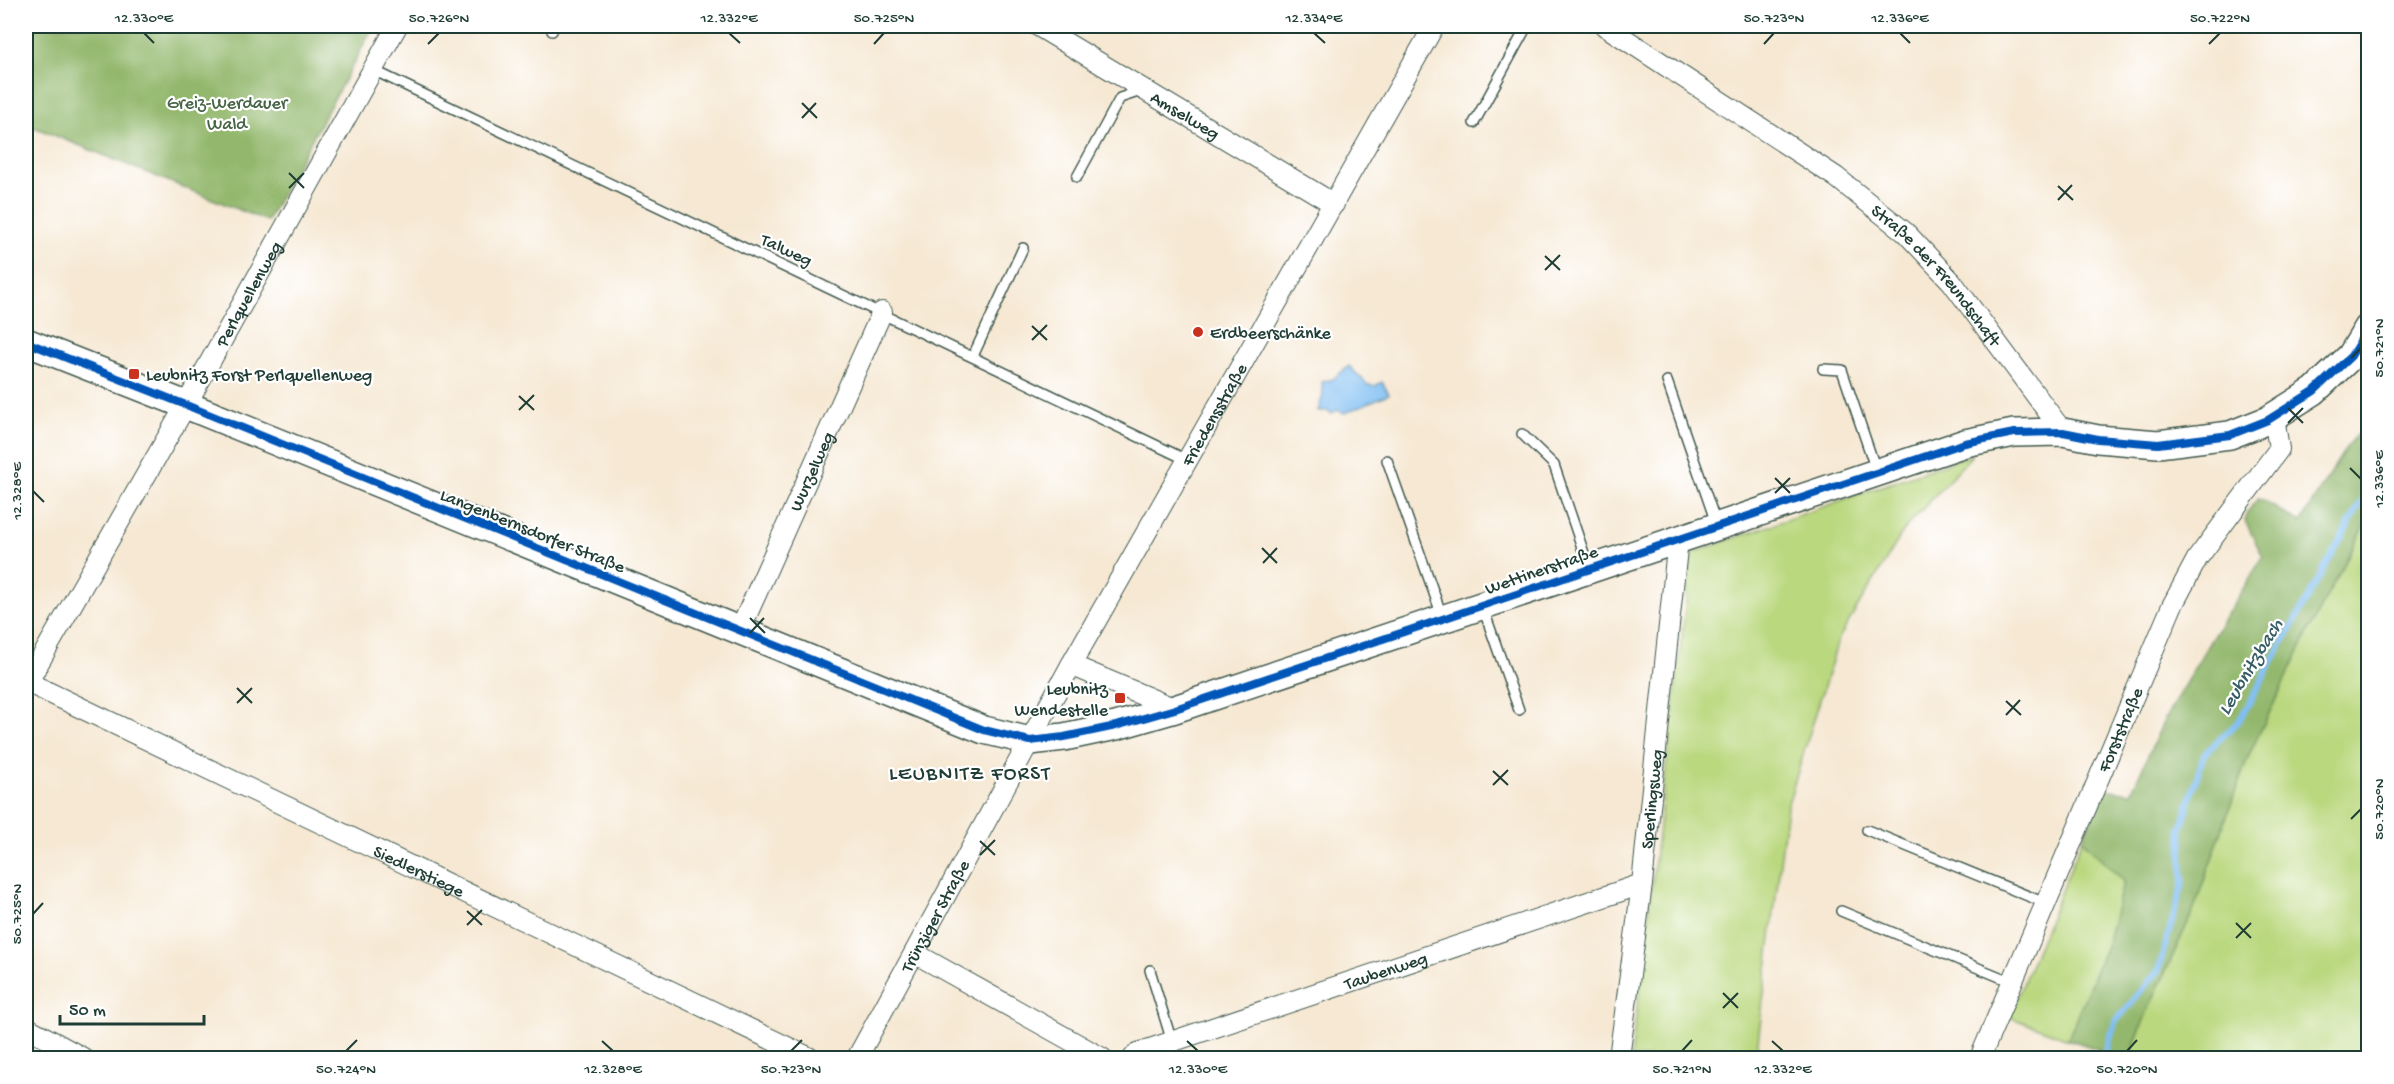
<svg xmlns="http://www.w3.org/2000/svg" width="2394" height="1084" font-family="'Gochi Hand',sans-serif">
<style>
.green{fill:#bad87e;stroke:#6c8a59;stroke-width:1.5}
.forest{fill:#93b86d;stroke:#597a50;stroke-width:1.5}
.water{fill:#7fbef3;stroke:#4f7e94;stroke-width:1.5}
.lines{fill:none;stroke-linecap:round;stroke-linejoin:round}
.stream{stroke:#7fbef3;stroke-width:6}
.lane-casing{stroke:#3f574c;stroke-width:12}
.street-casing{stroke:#3f574c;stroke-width:22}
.secondary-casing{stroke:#3f574c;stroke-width:30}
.lane{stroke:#fff;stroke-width:9}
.street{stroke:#fff;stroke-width:20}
.secondary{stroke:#fff;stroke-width:27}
.cycleway-casing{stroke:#fff;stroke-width:11}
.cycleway{stroke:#0057b8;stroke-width:8}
.ticks{fill:none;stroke:#1f3d34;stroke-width:2}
.poi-dot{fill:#c8321e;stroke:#fff;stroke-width:2}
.labels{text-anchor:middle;stroke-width:4.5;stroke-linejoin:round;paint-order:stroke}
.park-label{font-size:18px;fill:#466446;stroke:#fff}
.street-label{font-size:18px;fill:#1f3d34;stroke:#fff}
.poi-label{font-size:18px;fill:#1f3d34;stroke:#fff;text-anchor:start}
.water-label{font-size:20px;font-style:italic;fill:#375d64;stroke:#fff}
.quarter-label{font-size:21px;letter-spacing:1.5px;fill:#1f3d34;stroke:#fff}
.neatline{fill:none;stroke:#1f3d34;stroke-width:2}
.ticks-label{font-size:15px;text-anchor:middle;fill:#1f3d34}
</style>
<rect width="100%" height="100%" fill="#fff"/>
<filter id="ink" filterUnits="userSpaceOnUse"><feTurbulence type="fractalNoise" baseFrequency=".0167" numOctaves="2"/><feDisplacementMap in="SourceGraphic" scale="12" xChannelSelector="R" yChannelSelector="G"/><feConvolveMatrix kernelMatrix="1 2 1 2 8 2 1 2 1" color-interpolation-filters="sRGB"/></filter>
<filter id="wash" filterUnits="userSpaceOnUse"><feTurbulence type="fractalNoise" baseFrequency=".008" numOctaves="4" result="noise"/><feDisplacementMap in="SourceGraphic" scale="24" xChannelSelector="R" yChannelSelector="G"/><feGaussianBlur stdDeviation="1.35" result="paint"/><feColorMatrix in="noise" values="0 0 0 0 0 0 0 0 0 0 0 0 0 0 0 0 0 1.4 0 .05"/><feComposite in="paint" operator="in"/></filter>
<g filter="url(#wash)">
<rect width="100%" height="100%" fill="#f6e8d3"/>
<path class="green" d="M1973,454L1906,527L1839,638L1787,807L1756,1058H1631L1692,553Z
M2368,520V1058H2129L2147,1012L2194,909L2247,759L2316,616Z
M2082,840L2124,880L2108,941L2068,1039L2009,1017Z"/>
<path class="forest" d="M26,26H374L267,221L26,124Z
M2368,422V520L2316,616L2247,759L2194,909L2147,1012L2129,1058H2098L2100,1050L2068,1039L2108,941L2124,881L2082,840L2104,789L2131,793L2164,720L2209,643L2263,557L2245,521L2249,510L2258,499L2262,500L2300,523L2345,449Z"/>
<path class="water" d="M1349,366L1368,385L1375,386L1382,382L1389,394L1345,413L1336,410L1332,414L1328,411H1318L1323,395L1322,382L1333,379Z"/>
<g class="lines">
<path class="stream" d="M2104,1058L2115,1022L2158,971L2183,883L2181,829L2204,754L2239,721L2368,490"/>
</g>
</g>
<g filter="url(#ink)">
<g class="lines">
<defs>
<path id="lane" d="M552,31L554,26
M373,70L1187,460
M1474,123L1527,26
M1077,177L1120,98L1144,90
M973,356L1023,248
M1823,369L1842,370L1876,470
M1667,381L1716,523
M1522,434L1554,465L1589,568
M1387,460L1442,616
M1483,608L1519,710
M1867,830L2045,903
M1841,911L2012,982
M1150,970L1172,1042"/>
<g id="street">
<path id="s1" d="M1038,26L1334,204"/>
<path id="s2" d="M1605,26L1836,177L1906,233L1952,282L2063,432"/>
<path id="s3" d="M740,630L882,312"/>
<path d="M1071,665L1175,709"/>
<path id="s4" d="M27,682L810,1058"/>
<path id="s5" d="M26,685L186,405L397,26"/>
<path d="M916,954L1102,1058"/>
<path d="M26,1027L83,1058"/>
<path id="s6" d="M857,1058L1071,665L1434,26"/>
<path id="s7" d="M1133,1058L1138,1053L1642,884"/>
<path id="s8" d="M1619,1058L1642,884L1678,539"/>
<path id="s9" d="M1980,1058L2172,606L2197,559L2279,449L2274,417"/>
</g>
<path id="secondary" d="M26,342L186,405L984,730L1030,741L1064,737L1116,726L1175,709L1965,443L2014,433L2063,432L2098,439L2158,444L2230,435L2268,420L2314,391L2351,356L2368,328"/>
</defs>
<use href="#lane" class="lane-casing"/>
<use href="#street" class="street-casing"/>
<use href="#secondary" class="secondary-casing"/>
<use href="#lane" class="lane"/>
<use href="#street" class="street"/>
<use href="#secondary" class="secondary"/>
<defs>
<path id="cycleway" d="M26,342L186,405L984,730L1030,741L1064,737L1116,726L1175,709L1965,443L2014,433L2063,432L2098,439L2158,444L2230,435L2268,420L2314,391L2351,356L2368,328"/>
</defs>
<use href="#cycleway" class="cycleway-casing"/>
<use href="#cycleway" class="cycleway"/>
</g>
</g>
<path class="ticks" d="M144,33L154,43M729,33L740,43M1314,33L1325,43M1900,33L1910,43M428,44L439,33M874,44L884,33M1764,44L1774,33M2209,44L2220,33M802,103L817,118M802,118L816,103M289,173L304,188M2058,186L2073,200M289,188L304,173M2058,200L2072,185M1545,256L1560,270M1545,270L1560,255M1032,326L1047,340M1032,340L1047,325M2351,358L2361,348M519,396L534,410M2288,408L2303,423M519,410L534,395M2288,423L2303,408M2350,468L2361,479M1775,478L1790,493M33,491L44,502M1775,493L1790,478M1262,548L1277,563M1263,563L1277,548M750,618L765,633M750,633L764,618M237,688L252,703M2006,701L2021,715M237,703L252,688M2006,715L2020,700M1493,771L1508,785M1493,785L1508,770M2351,819L2361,809M980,841L995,855M980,855L995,840M467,911L482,925M33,914L43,903M2236,923L2251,938M467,925L482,910M2236,938L2251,923M1723,993L1738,1008M1723,1008L1738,993M602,1041L613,1051M1187,1041L1198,1051M1772,1041L1783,1051M346,1051L357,1040M791,1051L802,1040M1682,1051L1692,1040M2127,1051L2137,1040"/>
<g class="poi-dot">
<circle cx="1198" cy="332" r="6"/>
<rect x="128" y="368" width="12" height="12" rx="3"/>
<rect x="1114" y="692" width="12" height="12" rx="3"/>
</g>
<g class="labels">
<g class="park-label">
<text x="227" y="108">Greiz-Werdauer<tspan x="227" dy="21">Wald</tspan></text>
</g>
<g class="street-label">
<text dy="6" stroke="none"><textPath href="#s1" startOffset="172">Amselweg</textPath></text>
<text transform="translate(787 249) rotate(25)" y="6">Talweg</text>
<text dy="6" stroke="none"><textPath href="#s2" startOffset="417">Straße der Freundschaft</textPath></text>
<text dy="6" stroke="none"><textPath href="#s5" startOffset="450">Perlquellenweg</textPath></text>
<text dy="6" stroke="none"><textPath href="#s6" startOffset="736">Friedensstraße</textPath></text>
<text dy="6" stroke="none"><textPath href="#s3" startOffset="174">Wurzelweg</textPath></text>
<text transform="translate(533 530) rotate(22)" y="6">Langenbernsdorfer Straße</text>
<text transform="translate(1541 569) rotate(-19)" y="6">Wettinerstraße</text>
<text dy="6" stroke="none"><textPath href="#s9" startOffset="357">Forststraße</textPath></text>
<text dy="6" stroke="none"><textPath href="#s8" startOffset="261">Sperlingsweg</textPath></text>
<text dy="6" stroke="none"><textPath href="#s4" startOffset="435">Siedlerstiege</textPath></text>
<text dy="6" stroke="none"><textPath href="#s6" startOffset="162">Trünziger Straße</textPath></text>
<text dy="6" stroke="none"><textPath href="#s7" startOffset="268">Taubenweg</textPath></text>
</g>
<g class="poi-label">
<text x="1210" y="338">Erdbeerschänke</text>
<text x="146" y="380">Leubnitz Forst Perlquellenweg</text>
<text x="1108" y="694" text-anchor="end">Leubnitz<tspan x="1108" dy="21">Wendestelle</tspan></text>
</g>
<g class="water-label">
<text transform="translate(2249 666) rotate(-59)" y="7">Leubnitzbach</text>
</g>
<g class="quarter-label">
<text x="970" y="779">LEUBNITZ FORST</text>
</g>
</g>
<rect width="2394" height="1084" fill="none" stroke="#fff" stroke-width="66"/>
<path d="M60 1015v9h144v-9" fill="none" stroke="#1f3d34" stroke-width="3"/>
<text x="69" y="1015" font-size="18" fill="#1f3d34" stroke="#ffffff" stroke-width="4.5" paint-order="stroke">50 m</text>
<rect x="33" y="33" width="2328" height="1018" class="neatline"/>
<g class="ticks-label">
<text x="144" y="22">12.330°E</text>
<text x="439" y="22">50.726°N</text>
<text x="729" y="22">12.332°E</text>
<text x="884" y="22">50.725°N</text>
<text x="1314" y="22">12.334°E</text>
<text x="1774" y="22">50.723°N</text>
<text x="1900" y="22">12.336°E</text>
<text x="2220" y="22">50.722°N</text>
<text transform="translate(2378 348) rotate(-90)" y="5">50.721°N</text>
<text transform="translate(2378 479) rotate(-90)" y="5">12.336°E</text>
<text transform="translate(16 491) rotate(-90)" y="5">12.328°E</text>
<text transform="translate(2378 809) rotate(-90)" y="5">50.720°N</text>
<text transform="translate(16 914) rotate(-90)" y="5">50.725°N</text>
<text x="346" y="1073">50.724°N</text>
<text x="613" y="1073">12.328°E</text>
<text x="791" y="1073">50.723°N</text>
<text x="1198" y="1073">12.330°E</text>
<text x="1682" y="1073">50.721°N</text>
<text x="1783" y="1073">12.332°E</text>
<text x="2127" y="1073">50.720°N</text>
</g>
</svg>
